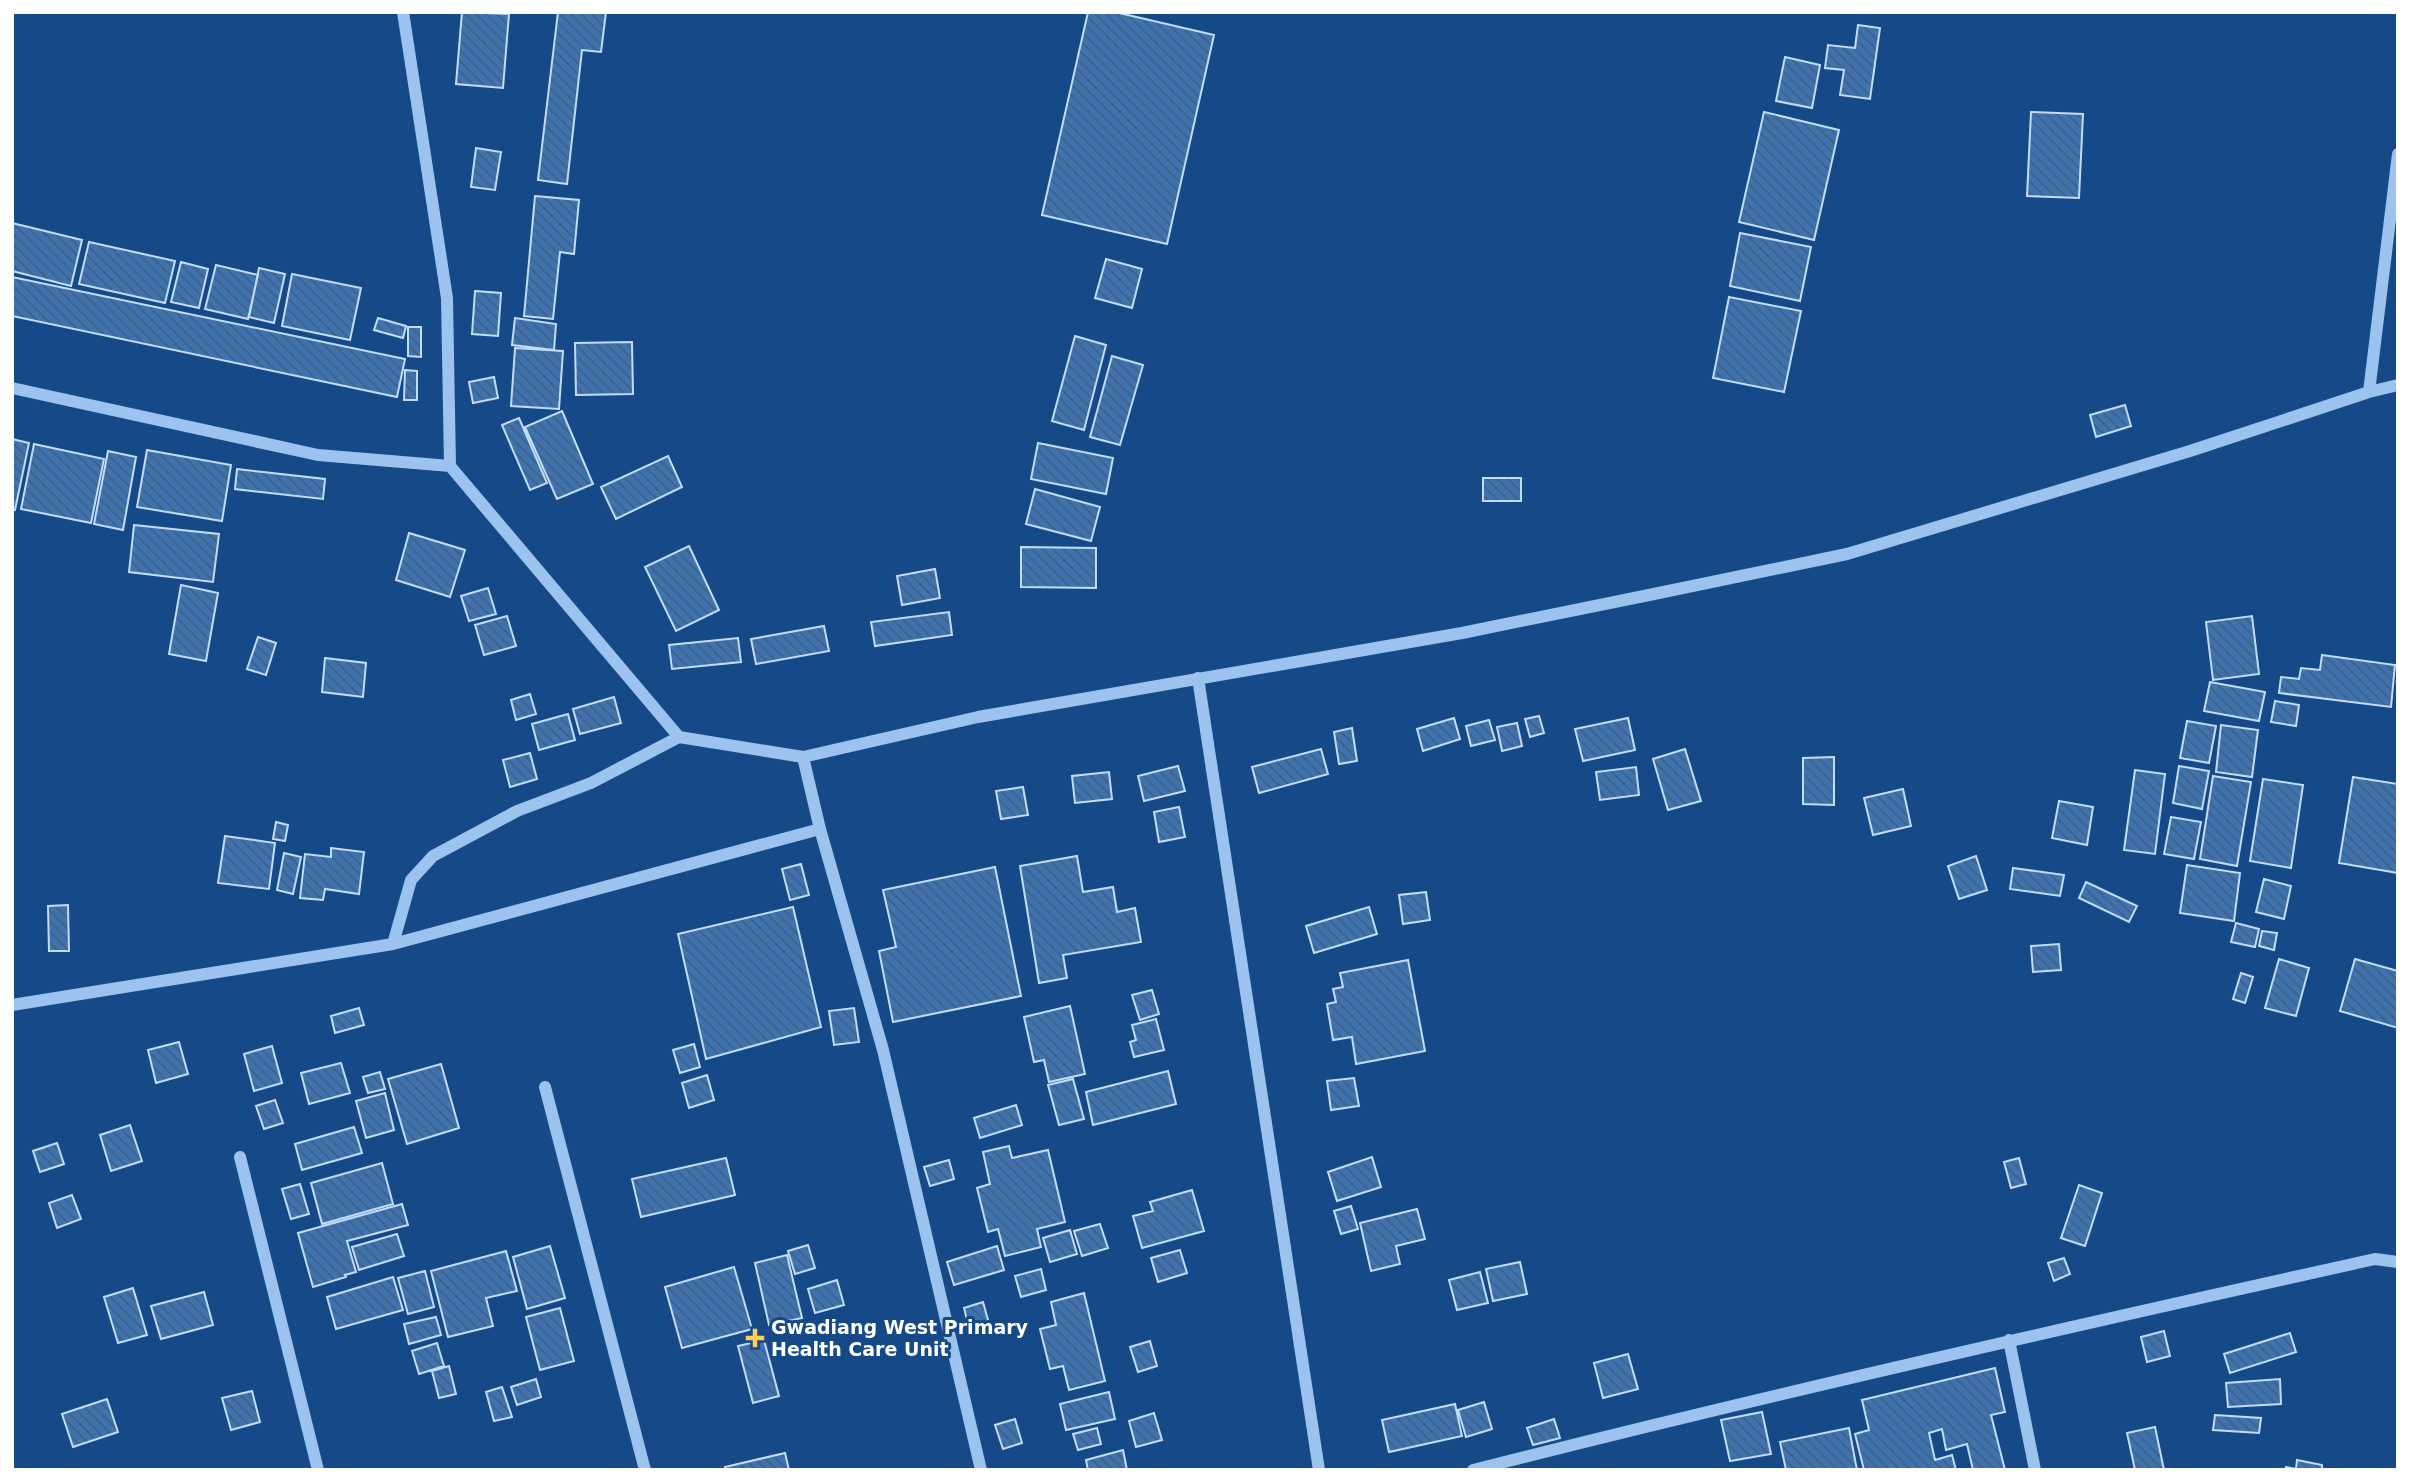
<svg xmlns="http://www.w3.org/2000/svg" width="2410" height="1482" font-family="'DejaVu Sans',sans-serif">
<style>
.building{fill:url(#building-back-hatch);stroke:#c2dcfb;stroke-width:2}
.lines{fill:none;stroke-linecap:round;stroke-linejoin:round}
.minor{stroke:#9cc2ee;stroke-width:12}
.poi-dot{fill:#ffcd5a;stroke:#164988;stroke-width:2.5}
.labels{text-anchor:middle;stroke-width:6;stroke-linejoin:round;paint-order:stroke}
.poi-label{font-size:19px;font-weight:bold;fill:#fff;stroke:#164988;text-anchor:start}
</style>
<defs>
<pattern id="building-back-hatch" width="6" height="6" patternUnits="userSpaceOnUse" patternTransform="scale(1.75)"><rect width="6" height="6" fill="#3e73b2"/><path d="M-1 5l2 2M0 0l6 6M5-1l2 2" fill="none" stroke="#465e7a"/></pattern>
</defs>
<rect width="100%" height="100%" fill="#164988"/>
<path class="building" d="M462,12L509,14L503,88L456,84Z
M558,12H606L601,52L582,50L567,184L538,180Z
M1088,12H1115L1214,35L1167,244L1042,215Z
M1858,25L1880,28L1870,99L1840,95L1844,70L1825,68L1828,45L1855,48Z
M1785,57L1820,65L1812,108L1776,101Z
M1764,112L1839,130L1814,240L1739,222Z
M2031,112L2083,114L2079,198L2027,196Z
M476,148L501,152L495,190L471,187Z
M535,196L579,200L574,254L560,252L553,319L524,316Z
M12,223L82,240L71,286L12,271Z
M1740,233L1811,247L1800,301L1730,286Z
M89,242L175,261L165,303L79,284Z
M1106,259L1142,269L1132,308L1095,298Z
M181,262L208,269L199,308L171,302Z
M216,265L258,275L248,319L205,309Z
M259,268L285,274L274,323L249,317Z
M292,274L361,288L350,340L282,326Z
M12,277L405,359L397,397L12,316Z
M475,291L501,293L498,336L472,334Z
M1729,297L1801,311L1784,392L1713,378Z
M378,318L406,326L403,338L374,330Z
M515,318L556,324L554,350L512,345Z
M408,327H421V357L408,356Z
M1075,336L1106,345L1084,430L1052,421Z
M632,342L633,394L576,395L575,343Z
M515,348L563,351L559,409L511,406Z
M1112,356L1143,365L1120,445L1090,437Z
M405,370L417,371V400H404Z
M494,377L498,398L473,403L469,382Z
M2125,405L2131,426L2096,437L2090,415Z
M562,411L593,484L557,499L525,427Z
M519,418L547,483L530,490L502,425Z
M12,439L29,443L15,510L12,509Z
M1038,443L1113,458L1106,494L1031,479Z
M34,444L104,459L91,523L21,509Z
M147,450L231,465L222,521L137,507Z
M108,451L136,457L123,530L94,524Z
M668,456L682,487L616,519L601,487Z
M237,469L325,479L323,499L235,489Z
M1483,478H1521V501H1483Z
M1035,489L1100,507L1091,541L1026,524Z
M134,525L219,534L213,582L129,572Z
M409,533L465,550L450,597L396,580Z
M689,546L719,610L676,631L645,567Z
M1021,547L1096,548V588L1021,587Z
M935,569L940,598L902,605L897,576Z
M181,585L218,593L206,661L169,654Z
M488,588L496,614L469,621L461,596Z
M949,612L952,635L875,646L871,622Z
M507,616L516,646L484,655L475,625Z
M2252,616L2259,674L2213,680L2206,622Z
M824,626L829,651L756,664L751,639Z
M258,637L276,643L266,675L247,669Z
M738,638L741,662L672,669L669,645Z
M2322,655L2395,665L2391,707L2279,693L2281,677L2299,679L2301,668L2320,670Z
M325,658L366,663L363,697L322,692Z
M2210,682L2265,692L2259,721L2204,711Z
M530,694L536,714L516,720L511,700Z
M614,697L621,723L580,734L573,709Z
M2275,701L2299,705L2296,726L2271,722Z
M568,714L575,740L539,750L532,724Z
M1539,716L1544,733L1530,737L1525,719Z
M1454,718L1460,739L1423,751L1417,729Z
M1628,718L1635,750L1583,761L1575,729Z
M1489,720L1495,740L1471,746L1466,726Z
M2187,721L2216,726L2209,763L2180,758Z
M1517,723L1522,746L1502,751L1497,727Z
M2221,725L2258,730L2252,777L2216,772Z
M1352,728L1357,761L1339,764L1334,732Z
M1321,749L1328,774L1259,793L1252,767Z
M1685,749L1701,801L1668,810L1653,759Z
M530,753L537,779L510,787L503,760Z
M1834,757V805L1803,804V758Z
M1178,766L1185,791L1144,801L1138,776Z
M2179,766L2209,771L2202,809L2173,803Z
M1636,767L1639,795L1600,800L1596,772Z
M2135,770L2165,774L2155,854L2124,850Z
M1109,772L1112,799L1075,803L1072,776Z
M2213,776L2251,782L2237,866L2200,859Z
M2353,777L2398,784V873L2339,863Z
M2263,779L2303,785L2291,868L2250,861Z
M1023,787L1028,815L1001,819L996,791Z
M1903,789L1911,826L1873,835L1864,798Z
M2059,801L2093,807L2087,845L2052,838Z
M1179,807L1185,837L1159,842L1154,812Z
M2171,817L2201,822L2194,859L2164,854Z
M276,822L288,825L285,841L273,839Z
M225,836L275,843L269,889L218,883Z
M331,848L364,852L359,894L325,889L323,900L300,898L305,854L331,857Z
M284,853L301,857L293,894L277,890Z
M1077,856L1083,892L1113,887L1117,912L1135,908L1141,942L1063,955L1067,978L1039,983L1020,866Z
M1976,856L1987,890L1959,899L1948,866Z
M801,864L809,895L790,900L782,869Z
M2187,865L2240,873L2234,921L2180,913Z
M995,867L1021,996L893,1022L879,951L896,947L883,890Z
M2013,868L2064,875L2060,896L2010,889Z
M2264,879L2291,886L2284,919L2256,912Z
M2086,882L2137,906L2129,922L2079,898Z
M1426,892L1430,920L1403,924L1399,895Z
M68,905L69,951H49L48,906Z
M793,907L821,1027L706,1059L678,934Z
M1369,907L1377,934L1314,953L1306,926Z
M2236,923L2259,929L2255,947L2231,942Z
M2262,931L2277,933L2274,950L2259,946Z
M2059,944L2061,970L2033,972L2031,946Z
M2279,959L2309,968L2296,1016L2265,1008Z
M2355,959L2398,971V1028L2340,1011Z
M1408,960L1425,1051L1356,1064L1352,1037L1333,1040L1327,1004L1336,1002L1333,989L1343,987L1340,973Z
M2241,973L2253,977L2245,1003L2233,999Z
M1152,990L1159,1014L1140,1020L1132,995Z
M1070,1006L1085,1074L1049,1082L1044,1060L1034,1062L1024,1017Z
M359,1008L364,1025L335,1033L331,1016Z
M854,1008L859,1042L834,1045L829,1011Z
M1156,1019L1164,1050L1134,1057L1130,1042L1136,1040L1132,1025Z
M179,1042L188,1074L156,1083L148,1050Z
M694,1044L700,1067L680,1073L673,1050Z
M272,1046L282,1083L254,1091L244,1054Z
M341,1063L350,1093L309,1104L301,1073Z
M441,1064L459,1128L407,1144L388,1079Z
M1168,1071L1176,1104L1093,1125L1086,1092Z
M380,1072L385,1089L368,1093L363,1077Z
M707,1075L714,1100L689,1108L682,1083Z
M1354,1078L1359,1106L1331,1110L1327,1081Z
M1073,1079L1084,1119L1059,1125L1048,1085Z
M385,1093L394,1130L366,1138L356,1101Z
M275,1100L283,1123L264,1129L256,1106Z
M1016,1105L1022,1125L980,1138L974,1118Z
M130,1125L142,1161L111,1171L100,1135Z
M354,1127L362,1153L302,1170L295,1144Z
M57,1143L64,1164L40,1172L33,1151Z
M1009,1146L1012,1158L1048,1150L1065,1222L1037,1229L1041,1247L1005,1256L998,1229L988,1232L977,1188L990,1184L983,1152Z
M1372,1157L1381,1187L1337,1201L1328,1172Z
M726,1158L735,1195L641,1217L632,1179Z
M2019,1158L2026,1184L2011,1188L2004,1162Z
M949,1160L954,1179L930,1186L924,1167Z
M382,1163L393,1204L322,1224L311,1183Z
M300,1184L309,1214L291,1219L282,1189Z
M2079,1185L2102,1193L2085,1246L2061,1238Z
M1192,1190L1204,1231L1142,1248L1133,1216L1153,1211L1150,1202Z
M72,1195L81,1219L57,1228L49,1203Z
M402,1204L408,1225L347,1241L356,1272L345,1275L346,1277L313,1287L298,1233Z
M1351,1206L1358,1229L1341,1234L1334,1211Z
M1417,1209L1425,1239L1396,1246L1400,1264L1371,1271L1360,1223Z
M1100,1224L1108,1248L1082,1256L1074,1231Z
M1070,1230L1077,1254L1050,1262L1043,1238Z
M397,1234L404,1256L359,1270L352,1247Z
M808,1245L815,1268L795,1274L788,1251Z
M550,1246L565,1298L527,1309L513,1257Z
M997,1246L1004,1270L954,1285L947,1262Z
M1180,1250L1187,1273L1158,1282L1151,1258Z
M506,1251L517,1291L486,1298L493,1326L448,1337L431,1271Z
M787,1255L802,1318L769,1325L755,1263Z
M2064,1258L2070,1274L2054,1281L2048,1263Z
M1520,1262L1527,1294L1493,1301L1486,1269Z
M734,1267L752,1329L682,1348L665,1287Z
M1041,1269L1046,1290L1021,1297L1015,1276Z
M425,1271L434,1307L408,1314L398,1278Z
M1480,1272L1488,1303L1457,1310L1449,1280Z
M393,1277L403,1310L336,1329L327,1297Z
M837,1280L844,1305L815,1313L808,1289Z
M133,1288L147,1335L118,1343L104,1297Z
M204,1292L213,1325L161,1339L151,1306Z
M1084,1293L1105,1381L1069,1390L1063,1366L1050,1369L1040,1329L1056,1325L1051,1302Z
M983,1302L990,1327L970,1332L964,1308Z
M560,1308L574,1361L540,1370L526,1317Z
M436,1317L441,1335L409,1344L404,1324Z
M2164,1331L2170,1356L2147,1362L2141,1337Z
M2290,1333L2296,1352L2230,1373L2224,1354Z
M764,1340L779,1396L753,1403L738,1346Z
M1150,1341L1157,1366L1138,1372L1130,1347Z
M437,1343L444,1366L419,1374L412,1351Z
M1628,1354L1638,1389L1603,1398L1594,1363Z
M449,1366L456,1394L439,1398L432,1371Z
M1995,1368L2005,1412L1991,1415L2005,1470H1973L1967,1444L1946,1450L1942,1429L1929,1433L1935,1460L1952,1455L1956,1470H1864L1855,1434L1869,1430L1862,1400Z
M536,1379L541,1397L517,1405L511,1387Z
M2280,1379L2281,1404L2228,1407L2226,1383Z
M502,1387L512,1417L494,1421L486,1392Z
M252,1391L260,1422L231,1430L222,1398Z
M1109,1392L1115,1419L1066,1430L1060,1404Z
M107,1399L118,1432L73,1447L62,1414Z
M1484,1402L1492,1429L1466,1437L1458,1410Z
M1455,1404L1462,1436L1389,1452L1382,1420Z
M1762,1412L1771,1454L1730,1461L1721,1420Z
M1154,1413L1162,1440L1136,1447L1129,1421Z
M2215,1415L2261,1418L2259,1433L2213,1430Z
M1015,1419L1022,1443L1003,1449L995,1425Z
M1554,1419L1560,1438L1533,1445L1527,1428Z
M2155,1427L2164,1470H2135L2127,1433Z
M1097,1428L1101,1444L1078,1450L1073,1434Z
M1849,1428L1857,1470H1786L1780,1442Z
M1123,1450L1127,1470H1088L1086,1460Z
M785,1453L789,1470H726L725,1467Z
M2297,1460L2322,1465V1470H2285L2286,1467L2296,1469Z"/>
<g class="lines">
<path class="minor" d="M403,12L447,298L450,466
M12,388L318,455L450,466L679,737L803,757L978,717L1462,633L1649,595L1847,554L2190,451L2369,392L2398,385
M2369,392L2398,154
M1198,678L1319,1470
M803,757L820,829L883,1050L981,1470
M393,944L411,880L433,856L517,811L591,783L679,737
M12,1005L393,944L820,829
M545,1087L645,1470
M240,1157L318,1470
M2009,1340L2035,1470
M1473,1470C1772,1394 2073,1326 2375,1259L2398,1262"/>
</g>
<path class="poi-dot" d="M751.5 1327.5h7v7h7v7h-7v7h-7v-7h-7v-7h7z"/>
<g class="labels">
<g class="poi-label">
<text x="771" y="1334">Gwadiang West Primary<tspan x="771" dy="22">Health Care Unit</tspan></text>
</g>
</g>
<rect width="2410" height="1482" fill="none" stroke="#ffffff" stroke-width="28"/>
</svg>
